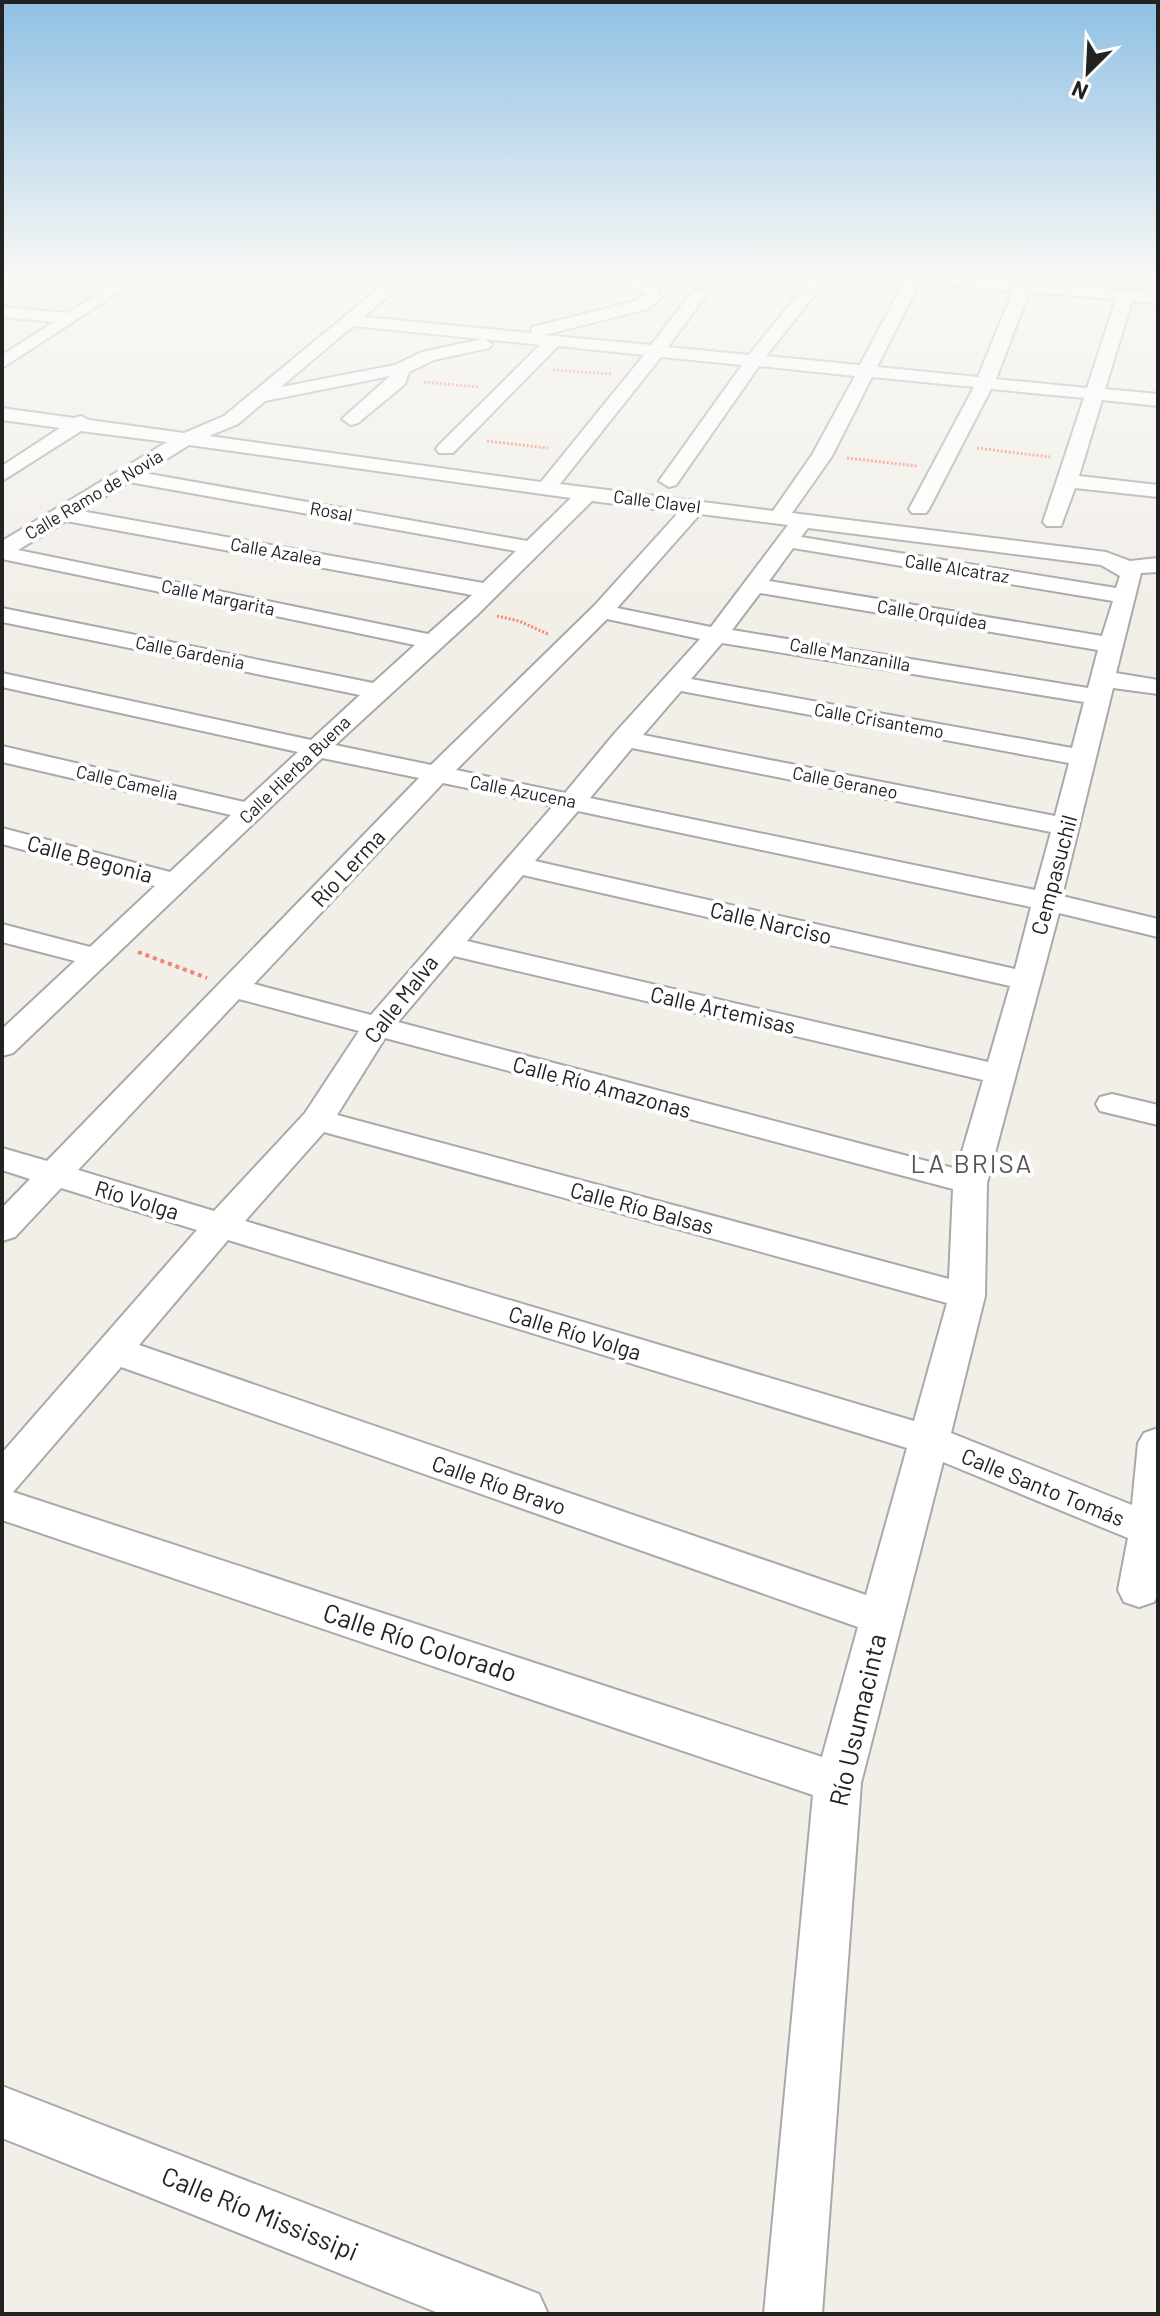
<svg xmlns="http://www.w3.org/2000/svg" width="1160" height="2316" font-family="Barlow,sans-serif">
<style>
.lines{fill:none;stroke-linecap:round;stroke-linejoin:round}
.minor-casing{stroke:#a9a9a9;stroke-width:4}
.path-far1{stroke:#fa8072;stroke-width:3;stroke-dasharray:2 2;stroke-linecap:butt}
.path{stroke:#fa8072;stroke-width:4;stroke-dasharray:4 4;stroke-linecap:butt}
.minor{fill:#fff;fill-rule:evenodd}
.labels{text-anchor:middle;stroke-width:8;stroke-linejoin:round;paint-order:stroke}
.far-street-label{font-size:18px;fill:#222;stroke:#fff}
.street-label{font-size:22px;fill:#222;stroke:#fff}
.quarter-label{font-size:26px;letter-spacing:2px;fill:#555;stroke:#fff}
.near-street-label{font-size:26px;fill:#222;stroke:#fff}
</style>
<rect width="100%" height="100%" fill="#f2efe9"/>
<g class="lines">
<defs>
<path id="minor" d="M129,273H148L2,368V355L54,322L2,317V307L68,313Z
M397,273H415L364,317L531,333L532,327L635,301L645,295L599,273H623L656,286L662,297L647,309L544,335L651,345L692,292L698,290L706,295L668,347L749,355L815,273H832L766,356L860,365L904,282L856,278L848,273H918L1158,293V303L1132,301L1105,389L1158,394V406L1102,400L1079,476L1158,485V497L1075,488L1061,526H1047L1043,522L1084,398L991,389L929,509L926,513H912L909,509L974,387L872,377L832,456L792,513L1106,552L1130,561L1158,558V572L1141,573L1116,673L1158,680V694L1113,688L1062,896L1158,919V937L1059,913L987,1183L985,1296L951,1433L1132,1505L1138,1443L1144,1433L1158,1428V1595L1154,1602L1139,1607L1124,1602L1118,1590L1128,1538L943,1462L861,1783L822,2314H764L813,1795L2,1520V1453L197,1230L61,1188L15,1237L2,1241V1208L30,1179L2,1170V1148L47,1161L419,778L322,758L13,1053L2,1056V1029L75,961L2,942V924L90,947L155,886L2,844V828L170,872L231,815L2,762V746L244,802L298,752L2,687V673L311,740L360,695L2,622V608L373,683L415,645L2,559V541L167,442L81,431L2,481V466L60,428L2,420V408L74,418L81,416L89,420L184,433L224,416ZM919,283L1013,291L978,377L877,367ZM1029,292L1116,299L1087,388L996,379ZM353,326L482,339L422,352L395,365L281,387ZM485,339L540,345L439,445L436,449L439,453H453L558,346L644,355L541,482L209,436L238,424L265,401L390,376L342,419L351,425L358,423L405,384L409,372L434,360L489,348L492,344ZM661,357L742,365L659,481L669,487L676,485L759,366L855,376L812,455L773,511L560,484ZM189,445L571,498L527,541L144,473ZM129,482L516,551L483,583L81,511ZM592,501L679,512L594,606L431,765L335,745L477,615ZM700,514L788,525L711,627L617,608ZM66,521L472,595L428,634L18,550ZM808,528L1101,565L1120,576L1116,588L801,537ZM793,548L1113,601L1102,636L769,581ZM760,593L1098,650L1088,688L732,630ZM607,619L700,639L614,734L565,793L456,770ZM722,643L1084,702L1072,748L691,679ZM681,691L1069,763L1055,816L643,735ZM632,748L1051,832L1035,890L590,798ZM443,783L553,806L371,1015L254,984ZM578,811L1031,907L1015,969L535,861ZM523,875L1010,986L988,1062L467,941ZM454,956L983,1080L957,1169L398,1022ZM239,999L359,1031L305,1113L214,1211L78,1170ZM385,1038L953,1189L949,1279L337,1115ZM324,1132L947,1303L914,1421L245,1221ZM228,1240L907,1448L866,1595L139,1345ZM121,1367L858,1627L822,1757L13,1492Z
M1112,1094L1158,1105V1125L1100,1111L1096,1104L1100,1097Z
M2,2086L539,2294L548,2314H441L2,2138Z"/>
</defs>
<use href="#minor" class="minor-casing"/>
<path class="path-far1" d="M717,290L785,273
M553,370L611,374
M424,382L478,387
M487,441L548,448
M977,448L1050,457
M847,458L917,466
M497,616L519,621L548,634"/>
<path class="path" d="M138,952L207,978"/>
<use href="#minor" class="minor"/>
</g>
<linearGradient id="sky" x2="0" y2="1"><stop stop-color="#8fc0e4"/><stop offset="0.46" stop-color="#f9f8f5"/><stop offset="1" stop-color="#f9f8f5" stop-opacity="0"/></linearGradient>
<rect width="1160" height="598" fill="url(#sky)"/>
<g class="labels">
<g class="far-street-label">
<text transform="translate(94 495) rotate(-31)" y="6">Calle Ramo de Novia</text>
<text transform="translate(657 502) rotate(7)" y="6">Calle Clavel</text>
<text transform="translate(331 512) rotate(10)" y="6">Rosal</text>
<text transform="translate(276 552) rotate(10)" y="6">Calle Azalea</text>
<text transform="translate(957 569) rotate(9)" y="6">Calle Alcatraz</text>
<text transform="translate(218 598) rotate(12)" y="6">Calle Margarita</text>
<text transform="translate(932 615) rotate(9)" y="6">Calle Orquídea</text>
<text transform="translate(190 653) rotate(11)" y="6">Calle Gardenia</text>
<text transform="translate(850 655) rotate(10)" y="6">Calle Manzanilla</text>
<text transform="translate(879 721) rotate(10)" y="6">Calle Crisantemo</text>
<text transform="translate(295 770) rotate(-44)" y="6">Calle Hierba Buena</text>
<text transform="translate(127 783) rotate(13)" y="6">Calle Camelia</text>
<text transform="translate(845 783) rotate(11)" y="6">Calle Geraneo</text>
<text transform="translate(523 792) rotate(11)" y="6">Calle Azucena</text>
</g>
<g class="street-label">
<text transform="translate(90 859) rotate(15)" y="8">Calle Begonia</text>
<text transform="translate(348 868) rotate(-47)" y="8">Río Lerma</text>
<text transform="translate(1054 875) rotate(-75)" y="8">Cempasuchil</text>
<text transform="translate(771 923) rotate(13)" y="8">Calle Narciso</text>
<text transform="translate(401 999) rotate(-52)" y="8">Calle Malva</text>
<text transform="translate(723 1010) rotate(13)" y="8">Calle Artemisas</text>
<text transform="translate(602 1087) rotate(15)" y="8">Calle Río Amazonas</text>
<text transform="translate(137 1200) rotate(17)" y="8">Río Volga</text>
<text transform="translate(642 1208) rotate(15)" y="8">Calle Río Balsas</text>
<text transform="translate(575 1333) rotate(17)" y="8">Calle Río Volga</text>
<text transform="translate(499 1485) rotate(19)" y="8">Calle Río Bravo</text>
<text transform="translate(1043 1487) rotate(22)" y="8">Calle Santo Tomás</text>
</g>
<g class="quarter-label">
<text x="972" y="1173">LA BRISA</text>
</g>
<g class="near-street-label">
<text transform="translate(420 1643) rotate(18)" y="9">Calle Río Colorado</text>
<text transform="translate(858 1720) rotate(-77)" y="9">Río Usumacinta</text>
<text transform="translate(260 2214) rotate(22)" y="9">Calle Río Mississipi</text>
</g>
</g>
<rect width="1160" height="2316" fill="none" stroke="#222222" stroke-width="8"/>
<g transform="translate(1088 72) rotate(204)" stroke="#ffffff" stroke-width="6" paint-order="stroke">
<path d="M0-6L14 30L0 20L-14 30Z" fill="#222222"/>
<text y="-12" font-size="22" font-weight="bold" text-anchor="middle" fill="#222222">N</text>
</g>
</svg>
